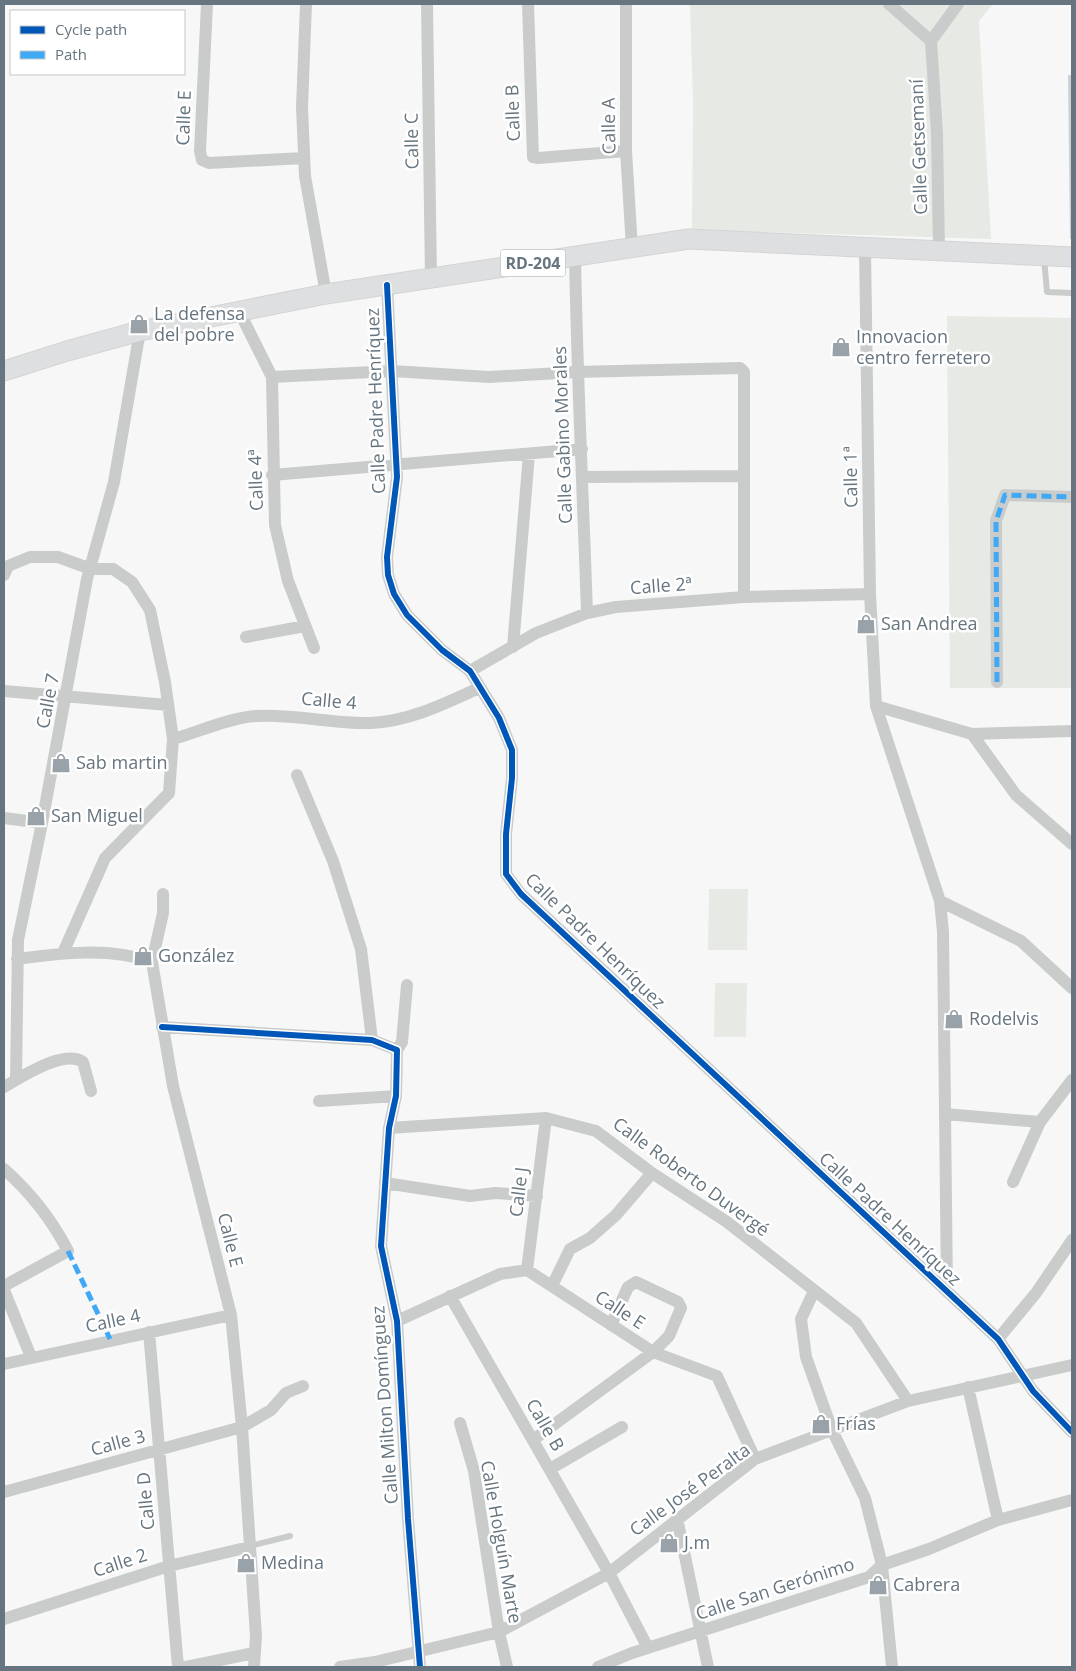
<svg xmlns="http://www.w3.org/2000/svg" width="1076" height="1671" font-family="'Open Sans',sans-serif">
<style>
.green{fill:#e6e9e4}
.building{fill:#cfd0d1}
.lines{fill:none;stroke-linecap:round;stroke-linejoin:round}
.primary-casing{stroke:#d4d4d5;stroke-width:21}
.lane{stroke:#cacccc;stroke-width:6}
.street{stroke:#cacccc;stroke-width:12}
.primary{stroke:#dedfe0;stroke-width:19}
.quiet{stroke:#3fa9f5;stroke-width:5;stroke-dasharray:10 5;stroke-linecap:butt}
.cycleway-casing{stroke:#fff;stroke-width:9}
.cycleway{stroke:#0057b8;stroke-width:6}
.labels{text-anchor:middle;stroke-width:5;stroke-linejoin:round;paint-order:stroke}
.shield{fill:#fff;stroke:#949ea5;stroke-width:1}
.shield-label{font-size:16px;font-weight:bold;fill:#66757f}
.street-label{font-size:18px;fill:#66757f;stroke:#fff}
.poi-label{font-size:18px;fill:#66757f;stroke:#fff;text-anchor:start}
</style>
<rect width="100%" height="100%" fill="#f7f7f7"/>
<path class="green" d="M690,4H993L979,21L991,239L692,230L693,101Z
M947,316L1072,318V688H950Z
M709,889H748L747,950H708Z
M715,983H747L746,1037H714Z"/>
<path class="building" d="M1068,75H1072V239H1070Z"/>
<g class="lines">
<defs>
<path id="primary" d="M4,371L67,351L140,331L326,294L689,239L1072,257"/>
</defs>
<use href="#primary" class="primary-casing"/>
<path class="lane" d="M1044,258L1047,292L1072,293
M250,1546L290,1536"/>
<path class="street" d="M207,4L200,151L202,160L209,163L304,158
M306,4L302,107L305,176L326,294
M427,4L431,278
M528,4L533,157L538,158L626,151
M626,4V151L632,248
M889,4L931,41
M865,248L870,594L876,706
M939,252L937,134L931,41L958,4
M575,256C577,375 583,494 587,613
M387,285L397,477L387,557L388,575L394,594L407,615L442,650L470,671L499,718L512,750V778L506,834V874L521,894L998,1339L1033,1391L1072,1432
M239,311L272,377L275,525L288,581L314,648
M272,377L392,371L489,377L576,372L740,368L744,372V597
M272,475L582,449
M582,477L744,476
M4,575L8,566L30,557H58L91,569H113L132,582L150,610L165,682L173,739L169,793L105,858L63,953
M246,637L305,626
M513,647L529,454
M470,671L536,633L587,613L616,607L744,597L870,594
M997,682L996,521L1005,495L1072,497
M4,691L168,705
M972,734L1072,731
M173,739C198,732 232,717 257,716C296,714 333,724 371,723C410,721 444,704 479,688
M297,775L333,861L361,949L372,1040
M4,818L42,823
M940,901L1021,941L1072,988
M17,959C61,953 110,947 152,962L173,1086L231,1315L242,1427L256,1636L254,1667
M152,962L163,913V894
M162,1027L372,1040L397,1050L396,1096L389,1128L381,1246L397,1321L408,1519L420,1667
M397,1050L402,1042L407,985
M16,1080L18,940L42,823L87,579L114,482L140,331
M4,1087C23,1076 64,1049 83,1062L91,1091
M319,1101L396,1096
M945,1114L1040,1122L1072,1080
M389,1128L546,1118L596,1131L652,1173L727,1222L856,1323L908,1401
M4,1169C31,1193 51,1218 68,1251L4,1286
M1013,1182L1040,1122
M385,1183L470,1196L495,1193L537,1196
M527,1270L546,1118
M552,1286L570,1249L590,1238L616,1215L652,1173
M4,1290L31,1357
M814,1291L801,1319L806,1357L832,1430L865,1498L882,1565L892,1667
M947,1292L943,932L940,901L876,706L972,734L1016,795L1072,844
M450,1296L609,1573L648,1648
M397,1321L500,1274L527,1270L653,1352L717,1376L755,1459
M149,1332L178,1667
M998,1339L1036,1293L1072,1240
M4,1364L231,1315
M968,1387L998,1520
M460,1423L474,1471L499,1632L507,1667
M533,1440L653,1352L669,1336L681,1308L678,1302L636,1282L628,1287L611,1325
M550,1469L622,1427
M4,1492L242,1427L271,1410L286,1393L303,1386
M677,1518L708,1667
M4,1619L169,1566L249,1547
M186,1667L254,1653
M340,1667L375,1662L499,1632L609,1573L755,1459L908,1401L1072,1365
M598,1667L632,1653L869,1577L882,1565L929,1549L998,1520L1072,1500"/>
<use href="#primary" class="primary"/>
<path class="quiet" d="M997,682L996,521L1005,495L1072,497
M68,1251L110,1339"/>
<defs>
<path id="cycleway" d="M387,285L397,477L387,557L388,575L394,594L407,615L442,650L470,671L499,718L512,750V778L506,834V874L521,894L998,1339L1033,1391L1072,1432
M162,1027L372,1040L397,1050L396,1096L389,1128L381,1246L397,1321L408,1519L420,1667"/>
</defs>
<use href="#cycleway" class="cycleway-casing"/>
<use href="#cycleway" class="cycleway"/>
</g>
<defs>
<symbol id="shop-bare" viewBox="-9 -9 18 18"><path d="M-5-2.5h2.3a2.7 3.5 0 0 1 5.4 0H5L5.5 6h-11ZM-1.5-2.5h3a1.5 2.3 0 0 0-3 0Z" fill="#99a2a9" stroke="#fff" stroke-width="2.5" paint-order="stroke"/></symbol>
</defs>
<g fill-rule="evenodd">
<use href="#shop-bare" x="125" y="310" width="28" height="28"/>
<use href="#shop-bare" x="827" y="333" width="28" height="28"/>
<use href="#shop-bare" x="852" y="610" width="28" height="28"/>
<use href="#shop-bare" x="47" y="749" width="28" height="28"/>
<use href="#shop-bare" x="22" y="802" width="28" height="28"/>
<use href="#shop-bare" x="129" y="942" width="28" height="28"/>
<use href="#shop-bare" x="940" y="1005" width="28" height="28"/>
<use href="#shop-bare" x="807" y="1410" width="28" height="28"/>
<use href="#shop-bare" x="655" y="1529" width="28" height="28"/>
<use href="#shop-bare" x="232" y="1549" width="28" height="28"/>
<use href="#shop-bare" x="864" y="1571" width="28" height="28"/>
</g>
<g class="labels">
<rect class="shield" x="500.5" y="249.5" width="65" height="27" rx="4"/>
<g class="shield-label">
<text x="533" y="269">RD-204</text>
</g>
<g class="street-label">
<text transform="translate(513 113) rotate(-92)" y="6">Calle B</text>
<text transform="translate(184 118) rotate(-88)" y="6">Calle E</text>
<text transform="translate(609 126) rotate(-91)" y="6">Calle A</text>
<text transform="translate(412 141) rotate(-91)" y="6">Calle C</text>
<text transform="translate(919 147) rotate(-92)" y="6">Calle Getsemaní</text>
<text transform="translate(376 401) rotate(-92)" y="6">Calle Padre Henríquez</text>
<text transform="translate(563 435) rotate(-92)" y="6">Calle Gabino Morales</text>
<text transform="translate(851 477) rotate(-91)" y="6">Calle 1ª</text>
<text transform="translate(256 480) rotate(-92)" y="6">Calle 4ª</text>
<text transform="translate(661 586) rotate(-4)" y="6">Calle 2ª</text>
<text transform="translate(48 701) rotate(-79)" y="6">Calle 7</text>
<text transform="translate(329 701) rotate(5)" y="6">Calle 4</text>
<text transform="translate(595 941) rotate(44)" y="6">Calle Padre Henríquez</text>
<text transform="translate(691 1177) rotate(36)" y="6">Calle Roberto Duvergé</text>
<text transform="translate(519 1192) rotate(-83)" y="6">Calle J</text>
<text transform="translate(890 1219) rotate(43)" y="6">Calle Padre Henríquez</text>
<text transform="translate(230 1240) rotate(76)" y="6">Calle E</text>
<text transform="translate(620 1310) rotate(33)" y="6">Calle E</text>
<text transform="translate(113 1321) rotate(-12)" y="6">Calle 4</text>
<text transform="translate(385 1405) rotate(-94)" y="6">Calle Milton Domínguez</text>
<text transform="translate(545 1425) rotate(60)" y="6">Calle B</text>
<text transform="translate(118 1443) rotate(-15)" y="6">Calle 3</text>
<text transform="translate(690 1490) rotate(-36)" y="6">Calle José Peralta</text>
<text transform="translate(146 1501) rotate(-95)" y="6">Calle D</text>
<text transform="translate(501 1542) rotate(80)" y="6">Calle Holguín Marte</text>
<text transform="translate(120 1563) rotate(-18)" y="6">Calle 2</text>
<text transform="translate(775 1589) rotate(-18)" y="6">Calle San Gerónimo</text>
</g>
<g class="poi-label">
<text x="154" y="320">La defensa<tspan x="154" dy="21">del pobre</tspan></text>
<text x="856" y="343">Innovacion<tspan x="856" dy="21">centro ferretero</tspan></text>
<text x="881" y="630">San Andrea</text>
<text x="76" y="769">Sab martin</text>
<text x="51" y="822">San Miguel</text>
<text x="158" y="962">González</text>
<text x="969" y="1025">Rodelvis</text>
<text x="836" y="1430">Frías</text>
<text x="684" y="1549">J.m</text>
<text x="261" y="1569">Medina</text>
<text x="893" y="1591">Cabrera</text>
</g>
</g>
<rect width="1076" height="1671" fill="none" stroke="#66757f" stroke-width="10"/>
<rect x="10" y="10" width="175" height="65" fill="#ffffff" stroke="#c2c8cc"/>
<rect x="20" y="26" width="25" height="8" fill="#0057b8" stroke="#c2c8cc"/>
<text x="55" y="35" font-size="15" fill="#66757f">Cycle path</text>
<rect x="20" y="51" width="25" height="8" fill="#3fa9f5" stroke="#c2c8cc"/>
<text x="55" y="60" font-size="15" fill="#66757f">Path</text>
</svg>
